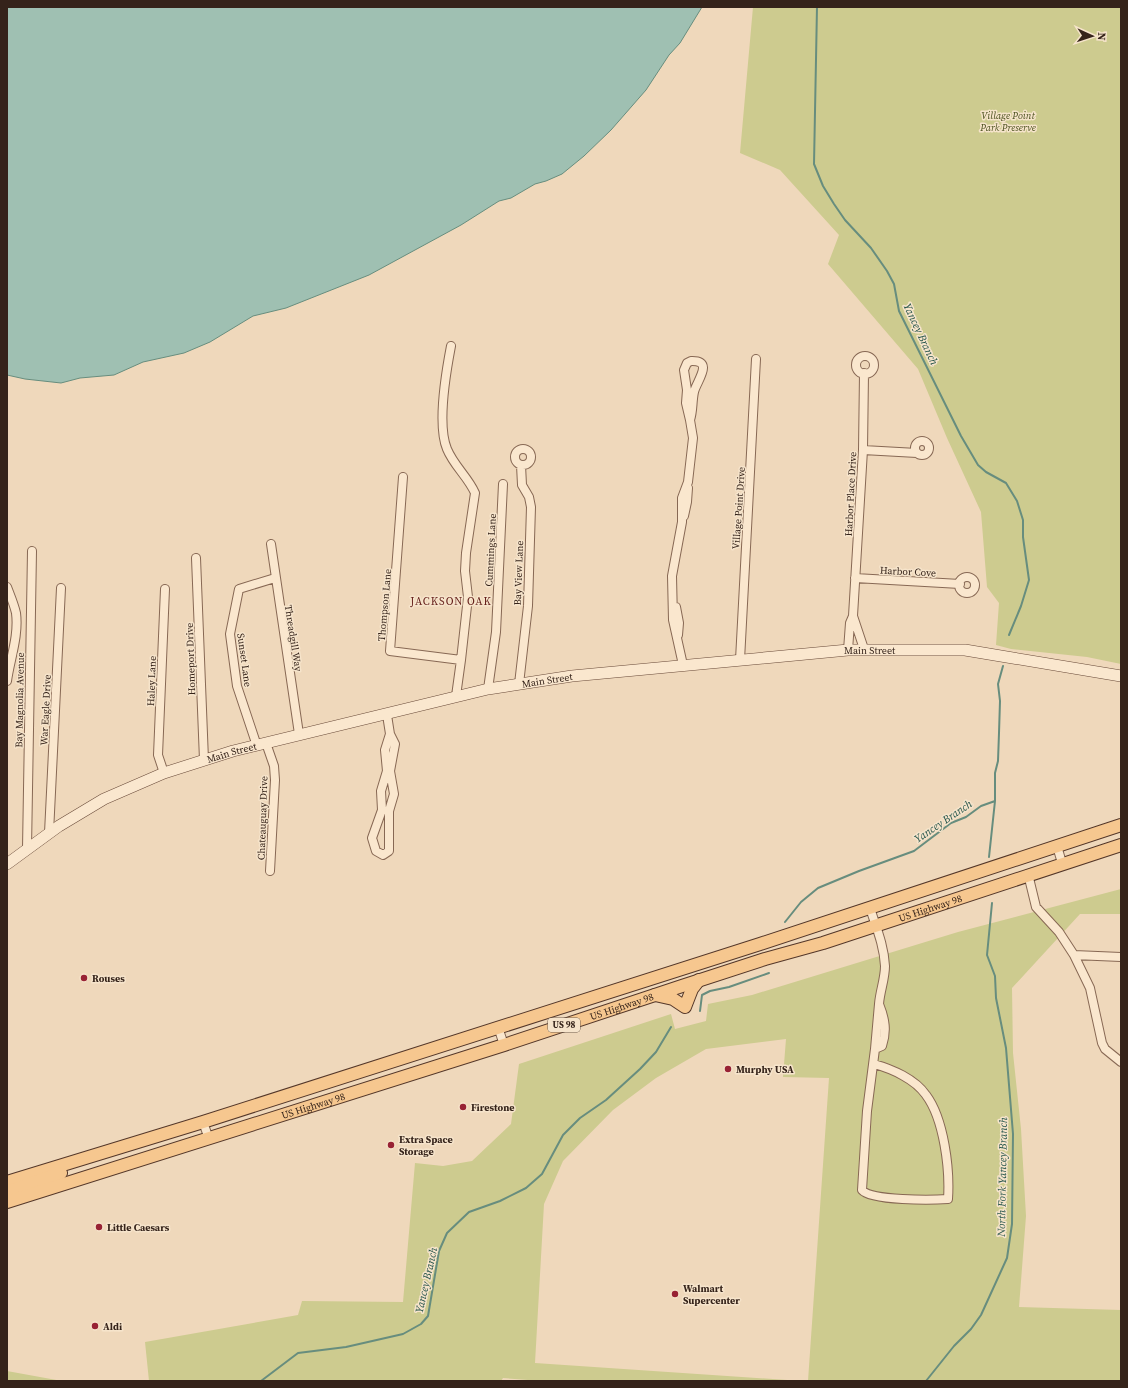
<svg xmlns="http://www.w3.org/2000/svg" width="1128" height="1388" font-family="'Source Serif 4',serif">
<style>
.green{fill:#cdcb8f}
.water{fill:#9fc0b2;stroke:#678d7e}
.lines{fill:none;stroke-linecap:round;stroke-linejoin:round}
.stream{stroke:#678d7e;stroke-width:2}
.street-casing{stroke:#876854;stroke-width:10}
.secondary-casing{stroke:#684938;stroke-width:12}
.primary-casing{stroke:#543729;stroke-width:14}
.street{stroke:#fae7ce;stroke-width:8}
.secondary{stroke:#fae7ce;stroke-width:11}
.primary{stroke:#f6c78f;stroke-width:12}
.poi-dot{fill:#982234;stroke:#f6e4cb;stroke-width:1.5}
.labels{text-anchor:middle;stroke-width:3;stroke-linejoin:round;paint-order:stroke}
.shield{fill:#f6e4cb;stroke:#6f5d4f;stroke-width:1}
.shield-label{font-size:9px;font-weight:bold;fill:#35231a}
.park-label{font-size:10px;font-style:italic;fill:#4d5220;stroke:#f6e4cb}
.street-label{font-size:10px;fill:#35231a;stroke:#f6e4cb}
.poi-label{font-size:10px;font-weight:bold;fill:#35231a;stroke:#f6e4cb;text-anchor:start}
.water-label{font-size:11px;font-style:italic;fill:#28564c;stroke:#f6e4cb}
.neighbourhood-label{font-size:11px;letter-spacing:1px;fill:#631d18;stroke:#f6e4cb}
</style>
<rect width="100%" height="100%" fill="#efd8bb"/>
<path class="green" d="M753,7H1121V664L1087,657L1011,649L996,645L999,603L987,587L981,512L947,438L918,369L828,264L839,235L780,170L740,153Z
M1121,889V914H1080L1012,988L1013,1053L1021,1129L1026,1216L1019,1307L1121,1310V1381H808L829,1078L783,1077L786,1039L706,1049L656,1078L613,1110L563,1161L544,1204L535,1363L802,1381H541L503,1378L501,1381H149L145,1342L298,1315L302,1301L403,1302L415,1163L443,1166L472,1161L511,1124L519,1064L671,1014L675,1029L706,1021L708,1004L752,995L958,932Z
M7,1371L62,1381H7Z"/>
<path class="water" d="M7,7H702L680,43L669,55L646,90L611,130L584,156L562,174L546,181L535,184L511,198L499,201L461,225L369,275L286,308L253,316L210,342L184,353L143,362L114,375L80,378L61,383L25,379L7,375Z"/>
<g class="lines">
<path class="stream" d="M817,7L814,164L823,186L834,204L845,220L871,248L887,271L894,284L899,311L961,436L978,465L986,472L1006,483L1017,501L1023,520V537L1029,580L1021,606L1009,635
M989,857L995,801
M785,922L801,902L818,888L859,871L914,851L951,823L966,817L981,806L995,801V773L998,761L999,733L1000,701L998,684L1003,666
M700,1011L702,995L710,991L729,987L769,973
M261,1381L298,1353L346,1347L403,1334L421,1324L428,1316L439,1251L447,1233L469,1212L500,1201L526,1188L542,1174L563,1135L580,1118L606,1100L640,1069L656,1052L671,1027
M926,1381L954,1346L971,1329L981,1315L1007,1258L1012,1224L1013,1134L1006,1048L996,998L995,976L987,955L992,903"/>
<defs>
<path id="street" d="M451,346C446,372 437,425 447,449C454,466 468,477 475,493L466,553L465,571L468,597L461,660
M856 365a9 9 0 1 1 18 0a9 9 0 1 1-18 0Z
M691,361C715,360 696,382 694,392C692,401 693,411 690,420L686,403L687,390L684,370L687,363Z
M915 448a7 7 0 1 1 14 0a7 7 0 1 1-14 0Z
M515 457a8 8 0 1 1 16 0a8 8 0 1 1-16 0Z
M863,450L917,453
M403,477L390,651L461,660L456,696
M684,516L687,502L688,488
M271,544L299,734
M196,558L204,760
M959 585a8 8 0 1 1 16 0a8 8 0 1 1-16 0Z
M855,578L960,584
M7,587C10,595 14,604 16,613C19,636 10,659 7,681
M676,607L679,623L678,635
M853,616L864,649
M848,650L850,623L853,616L863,450L864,373
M740,660L756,359
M683,665L673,620L672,576L682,522V498L688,482L693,438L690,420
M519,684L528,606L531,507L529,497L522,485L521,465
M488,689L496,632L503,484
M387,715L390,734L395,744L390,771L394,794L389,811V851L383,855L376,851L372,838L382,810L381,791L387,771L385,750L390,734
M266,743L274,766L275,780L270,871
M257,746L237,686L230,634L239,589L275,578
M164,773L158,755L165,589
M49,833L61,588
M1057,846L1062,863
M27,849L32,551
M1028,874L1036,907L1059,932L1074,955
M870,908C876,927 884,945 885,966C885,979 880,991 879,1004
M1121,957L1074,955L1090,988L1102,1043L1105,1049L1121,1062
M879,1004C885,1019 887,1031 882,1046L875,1049Z
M498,1027L504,1045
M874,1064C892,1069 915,1079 926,1095C944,1119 950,1169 948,1199C932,1200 871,1201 862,1190L867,1111L875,1049
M203,1122L209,1139"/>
<g id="secondary">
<path id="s1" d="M7,864L59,826L104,799L164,773L233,751L488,689L572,676L848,650H965L1121,676"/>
</g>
<g id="primary">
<path d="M655,995L673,999L685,1007L692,989L699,980"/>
<path d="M7,1182L203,1122L760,944L1121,825"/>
<path d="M7,1192L61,1173"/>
<path id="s2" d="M7,1202L504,1045L682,986L765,959L823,943L1121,845"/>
</g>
</defs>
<use href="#street" class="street-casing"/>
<use href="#secondary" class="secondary-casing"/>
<use href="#primary" class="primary-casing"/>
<use href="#street" class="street"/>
<use href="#secondary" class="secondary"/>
<use href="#primary" class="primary"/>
</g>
<g class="poi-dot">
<circle cx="84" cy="978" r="4"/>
<circle cx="728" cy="1069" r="4"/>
<circle cx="463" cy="1107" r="4"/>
<circle cx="391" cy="1145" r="4"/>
<circle cx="99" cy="1227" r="4"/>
<circle cx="675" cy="1294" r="4"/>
<circle cx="95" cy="1326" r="4"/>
</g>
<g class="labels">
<rect class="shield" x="548" y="1018" width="32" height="14" rx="3"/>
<g class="shield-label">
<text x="564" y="1028">US 98</text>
</g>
<g class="park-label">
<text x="1008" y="119">Village Point<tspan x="1008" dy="12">Park Preserve</tspan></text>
</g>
<g class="street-label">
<text transform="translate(850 494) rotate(-87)" y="4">Harbor Place Drive</text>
<text transform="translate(738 508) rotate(-86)" y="4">Village Point Drive</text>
<text transform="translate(490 550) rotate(-87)" y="4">Cummings Lane</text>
<text transform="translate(908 571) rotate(3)" y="4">Harbor Cove</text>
<text transform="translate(518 573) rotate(-88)" y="4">Bay View Lane</text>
<text transform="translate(384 605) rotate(-85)" y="4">Thompson Lane</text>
<text transform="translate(294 638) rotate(81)" y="4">Threadgill Way</text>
<text dy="4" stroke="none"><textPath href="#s1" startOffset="901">Main Street</textPath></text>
<text transform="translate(190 659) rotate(-92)" y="4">Homeport Drive</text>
<text transform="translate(245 660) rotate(82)" y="4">Sunset Lane</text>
<text dy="4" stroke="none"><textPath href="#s1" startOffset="577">Main Street</textPath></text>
<text transform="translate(151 681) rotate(-88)" y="4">Haley Lane</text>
<text transform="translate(19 700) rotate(-89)" y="4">Bay Magnolia Avenue</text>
<text transform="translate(45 710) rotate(-87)" y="4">War Eagle Drive</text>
<text dy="4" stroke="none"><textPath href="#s1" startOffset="253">Main Street</textPath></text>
<text transform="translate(262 818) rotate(-88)" y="4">Chateauguay Drive</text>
<text dy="4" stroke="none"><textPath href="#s2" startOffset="969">US Highway 98</textPath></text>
<text dy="4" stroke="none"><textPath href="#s2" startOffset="645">US Highway 98</textPath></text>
<text dy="4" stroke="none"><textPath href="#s2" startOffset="321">US Highway 98</textPath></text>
</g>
<g class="poi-label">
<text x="92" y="982">Rouses</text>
<text x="736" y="1073">Murphy USA</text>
<text x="471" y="1111">Firestone</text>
<text x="399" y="1143">Extra Space<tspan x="399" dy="12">Storage</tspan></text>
<text x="107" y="1231">Little Caesars</text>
<text x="683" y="1292">Walmart<tspan x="683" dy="12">Supercenter</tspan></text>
<text x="103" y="1330">Aldi</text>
</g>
<g class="water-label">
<text transform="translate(921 334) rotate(65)" y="4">Yancey Branch</text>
<text transform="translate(943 821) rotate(-34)" y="4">Yancey Branch</text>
<text transform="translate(1002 1177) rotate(-89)" y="4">North Fork Yancey Branch</text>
<text transform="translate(426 1280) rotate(-77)" y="4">Yancey Branch</text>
</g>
<g class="neighbourhood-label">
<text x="451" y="605">JACKSON OAK</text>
</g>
</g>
<rect width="1128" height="1388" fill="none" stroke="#35231a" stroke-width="16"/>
<g transform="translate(1092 36) rotate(93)" stroke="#f6e4cb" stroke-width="3" paint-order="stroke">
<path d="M0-3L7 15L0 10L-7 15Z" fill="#35231a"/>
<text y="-6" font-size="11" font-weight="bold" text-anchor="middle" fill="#35231a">N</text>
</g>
</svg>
